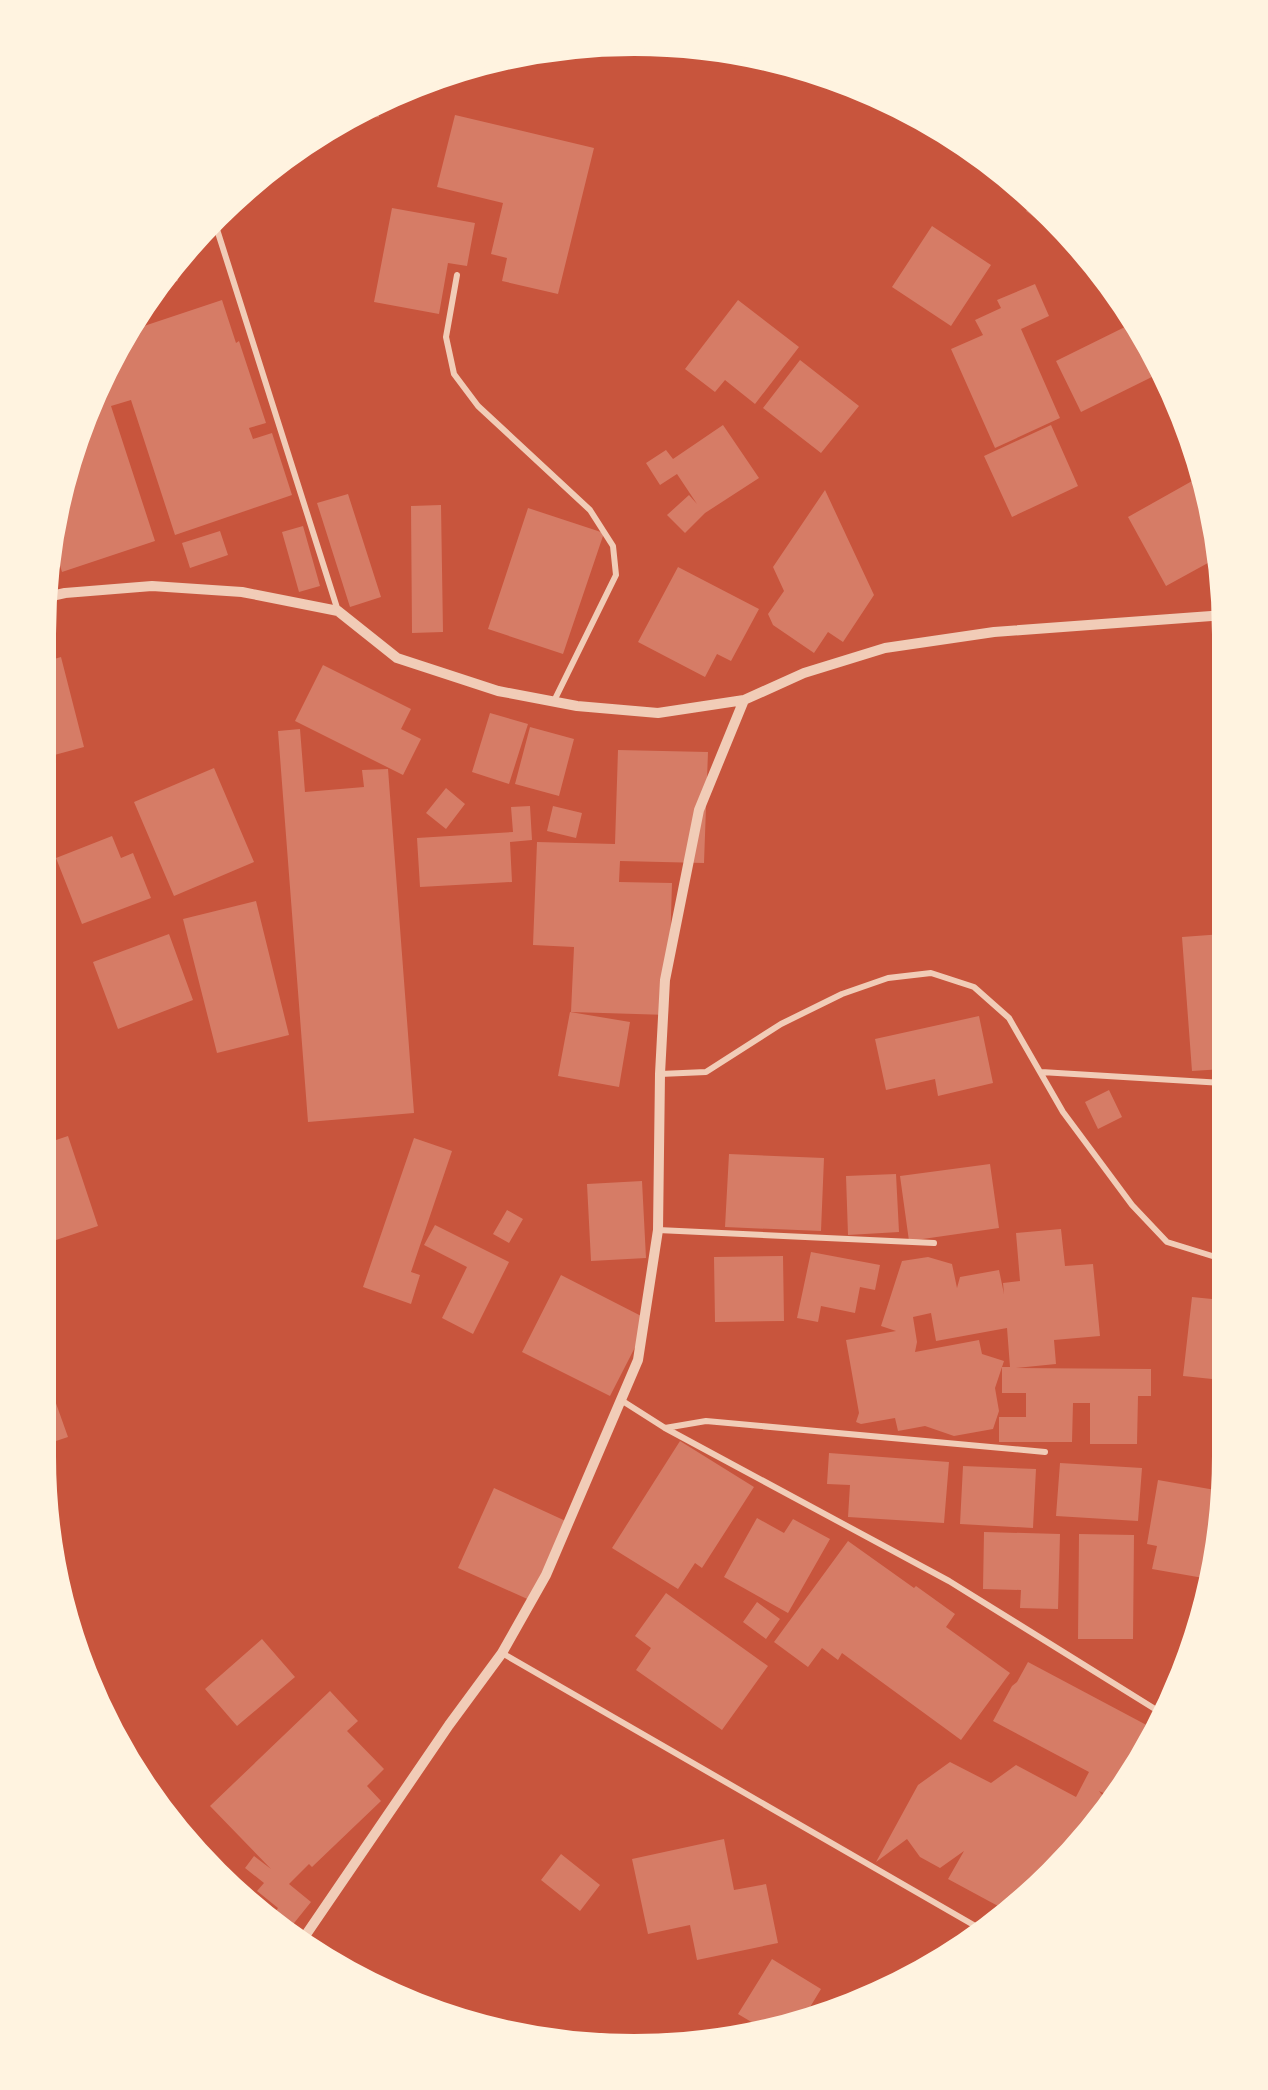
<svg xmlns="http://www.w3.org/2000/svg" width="1268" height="2090" font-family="Arial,sans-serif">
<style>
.building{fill:#d67c66}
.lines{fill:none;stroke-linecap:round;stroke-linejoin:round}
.minor{stroke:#f1ccb7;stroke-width:6}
.tertiary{stroke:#f1ccb7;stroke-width:10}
.rim{fill:none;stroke:#fff3e0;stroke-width:8}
</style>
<rect width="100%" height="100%" fill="#c8553d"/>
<path class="building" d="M378,103L379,117L340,121V120Z
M455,115L594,148L558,294L502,281L507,258L491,254L503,203L437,187Z
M1034,201L1079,244L1084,251L1083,253L1026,211Z
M392,208L475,223L467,266L448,263L439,314L374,302Z
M932,226L991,265L951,326L892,287Z
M173,265L178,281L156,287L164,274Z
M1035,284L1049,316L1021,329L1060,418L995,448L951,349L983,335L975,320L1001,308L997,300Z
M222,300L236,343L239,341L266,423L249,428L253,439L272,433L292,495L175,535L131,400L111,406L155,541L62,572L52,540L87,408L132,330Z
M738,300L799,347L755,404L725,380L715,392L685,369Z
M1135,322L1160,373L1081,412L1056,361Z
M800,360L859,406L821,453L763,408Z
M723,425L759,478L705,513L685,533L667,515L689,495L697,504L677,474L660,485L646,463L666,450L673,459Z
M1051,425L1078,486L1012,517L984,456Z
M1201,476L1217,558L1166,586L1128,517Z
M825,490L874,595L843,642L828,632L814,653L773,625L768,614L784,591L773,567Z
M348,494L381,597L350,607L317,503Z
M441,505L443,632L412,633L411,506Z
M528,508L604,533L563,654L488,629Z
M303,526L320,586L299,592L282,532Z
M220,531L228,555L190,568L182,543Z
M678,567L759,609L731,661L717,654L705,677L638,642Z
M61,657L84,747L47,757V661Z
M323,665L411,709L401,729L421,739L403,775L295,721Z
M490,713L528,724L509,784L472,772Z
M1224,721V799H1222L1216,722Z
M530,727L574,739L559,796L515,784Z
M300,729L305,792L364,787L362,770L388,769L414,1113L308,1122L278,731Z
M618,750L708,752L704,863L620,861L619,882L672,883L668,1015L571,1012L574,947L533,945L537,842L615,844Z
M214,768L254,862L174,896L134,802Z
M446,788L465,804L446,829L426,813Z
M530,806L532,840L510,842L512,882L420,887L417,838L513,832L511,807Z
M553,806L582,813L576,838L547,831Z
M112,836L121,858L133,853L151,898L82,924L56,858Z
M256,901L289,1035L217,1053L183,919Z
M169,934L193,1000L118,1029L93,962Z
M1223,934V1069L1192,1071L1182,937Z
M570,1012L630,1022L619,1087L558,1076Z
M979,1016L993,1083L938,1096L935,1079L886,1090L875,1039Z
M1109,1090L1122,1117L1098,1129L1085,1102Z
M68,1136L98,1226L47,1243V1143Z
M414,1138L452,1151L411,1272L420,1275L411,1304L363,1287Z
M729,1154L824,1158L821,1231L725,1227Z
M990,1164L999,1228L909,1241L900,1176Z
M896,1174L899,1232L848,1235L846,1176Z
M642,1181L646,1258L591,1261L587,1184Z
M507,1210L523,1219L509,1243L493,1234Z
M435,1225L509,1262L473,1334L442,1318L467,1267L424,1245Z
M1061,1229L1065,1266L1093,1264L1100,1336L1054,1340L1056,1364L1016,1368L1151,1369V1396H1138L1137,1444H1090V1403H1073L1072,1442H999V1417H1026V1393H1002V1367H1010L1007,1328L936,1341L931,1313L913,1317L917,1342L915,1352L979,1340L982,1354L1004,1361L995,1388L999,1411L993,1429L954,1436L925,1426L898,1431L895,1418L861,1424L856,1422L859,1413L846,1340L896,1331L881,1326L902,1261L928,1257L952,1264L957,1288L960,1277L999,1270L1004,1294L1003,1283L1020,1281L1016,1233Z
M811,1252L880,1265L875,1290L860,1287L855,1313L821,1306L818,1322L797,1318Z
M783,1256L784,1321L715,1322L714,1257Z
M561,1275L649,1320L610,1396L522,1352Z
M1192,1297L1222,1300V1380L1183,1376Z
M47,1378L68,1437L47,1444Z
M680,1441L754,1487L702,1568L695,1563L678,1589L612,1548Z
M829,1453L949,1462L944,1523L848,1517L850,1485L827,1484Z
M1060,1463L1142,1468L1138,1521L1056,1516Z
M963,1466L1036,1469L1033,1528L960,1524Z
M1158,1480L1221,1491V1533L1209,1579L1152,1569L1157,1546L1147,1544Z
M494,1488L570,1523L534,1602L458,1568Z
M757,1518L784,1533L793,1519L830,1539L788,1613L724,1577Z
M984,1532L1060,1534L1058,1609L1020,1608L1021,1590L983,1589Z
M1079,1534L1134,1535L1133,1639H1078Z
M848,1541L914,1588L916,1586L955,1614L946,1627L1010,1673L961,1740L842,1653L838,1660L822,1648L808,1667L774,1642Z
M666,1593L768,1666L722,1730L636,1670L651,1648L635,1636Z
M757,1602L780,1619L766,1639L743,1622Z
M262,1639L295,1677L237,1726L205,1689Z
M1028,1662L1154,1729L1114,1798L1099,1791L1110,1805L1104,1816L1052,1875L1018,1903L1012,1896L998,1906L948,1879L964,1851L940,1868L920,1857L907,1839L876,1862L918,1785L950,1762L991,1783L1016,1765L1076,1797L1089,1772L993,1721L1012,1686L1017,1682Z
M330,1691L358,1721L347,1731L384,1769L367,1786L381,1801L312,1867L309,1864L289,1884L311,1902L286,1933L269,1921L278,1908L257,1891L264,1883L245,1868L254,1856L271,1869L210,1806Z
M724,1839L734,1890L766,1884L778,1943L697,1960L690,1925L648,1934L632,1859Z
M561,1854L600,1885L580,1911L541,1880Z
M214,1862L264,1907L260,1912L212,1864Z
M772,1959L821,1989L801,2022L765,2030L738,2014Z"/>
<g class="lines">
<path class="minor" d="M214,220L338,611
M457,275L446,337L454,374L478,406L590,510L613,546L616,575L554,701
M1041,1072L1223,1083
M660,1074L706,1072L781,1024L842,994L888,978L931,973L974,987L1009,1018L1063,1112L1132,1205L1167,1242L1222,1259
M658,1230L934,1243
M621,1400L665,1428L949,1581L1163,1714
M665,1428L706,1421L1045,1452
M502,1653L984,1931"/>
<path class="tertiary" d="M47,597L65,593L152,586L242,592L338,611L397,658L498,691L577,706L658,713L744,700L804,673L885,648L994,632L1225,615
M301,1942L449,1725L502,1653L546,1575L638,1360L658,1230L660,1074L665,980L699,810L744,700"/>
</g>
<path d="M0 0H1268V2090H0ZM634 52H634A582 582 0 0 1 1216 634V1456A582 582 0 0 1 634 2038H634A582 582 0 0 1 52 1456V634A582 582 0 0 1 634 52Z" fill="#fff3e0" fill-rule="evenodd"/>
<path class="rim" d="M634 52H634A582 582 0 0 1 1216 634V1456A582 582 0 0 1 634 2038H634A582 582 0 0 1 52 1456V634A582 582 0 0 1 634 52Z"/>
</svg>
